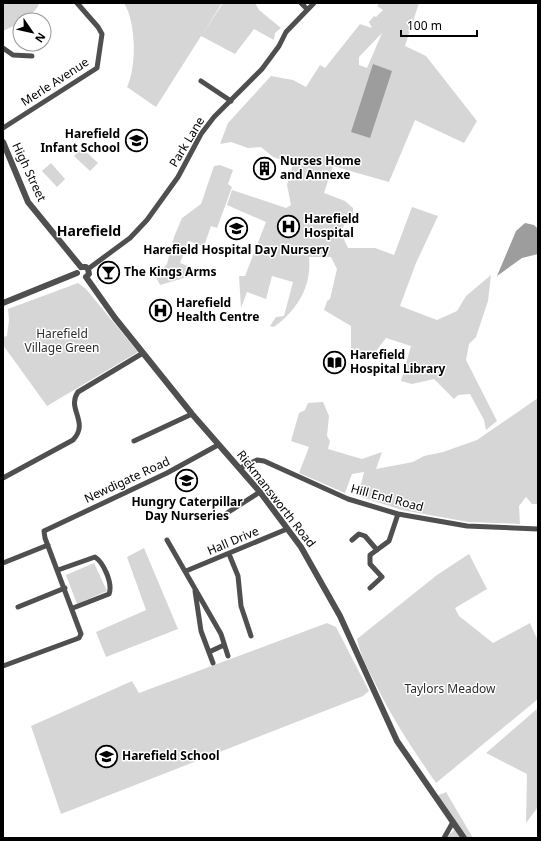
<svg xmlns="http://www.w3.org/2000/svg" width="541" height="841" font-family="'Noto Sans',sans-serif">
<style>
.green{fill:#d6d6d6;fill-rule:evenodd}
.water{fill:#9d9d9d}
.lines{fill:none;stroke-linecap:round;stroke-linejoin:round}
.minor{stroke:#4f4f4f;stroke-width:5}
.tertiary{stroke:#4f4f4f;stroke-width:6}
.labels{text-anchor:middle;stroke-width:3;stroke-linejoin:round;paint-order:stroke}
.street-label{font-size:12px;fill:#000;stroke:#fff}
.poi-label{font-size:12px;font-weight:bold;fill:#000;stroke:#fff;text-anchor:start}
.park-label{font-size:12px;fill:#2d2d2d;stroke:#fff}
.quarter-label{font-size:14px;font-weight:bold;fill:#000;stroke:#fff}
</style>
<rect width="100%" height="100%" fill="#fff"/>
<path class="green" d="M3,3H39C37,11 31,13 27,19L20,20V23L3,31Z
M222,3L156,107L127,87C137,66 136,22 124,3Z
M223,3H255L259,10L281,28L275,33L274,40L254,29L235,54L201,36Z
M380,3H419L405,46L426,56L477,121L464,143L415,120L389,182L333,166L324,193L345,201L353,208V215L346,220L341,233L348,248H375L394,255L412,207L438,216L416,263L400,306L437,320L457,311L466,296L491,275L488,301L476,337L469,344L466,360L497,421L486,430L484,420L470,394L458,395L454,399L434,379L412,384L401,381L411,346L386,338L373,355L351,350V326L324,310L327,301L330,299L337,269L331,257H309C312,287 297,310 274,327L270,326L276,317L284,316L293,282L272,276L266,299L247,292L241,308L239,276H245L266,222L227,205L232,190L286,208L291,205L287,185L293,164L273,157L261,147L248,148L231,142L220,144L228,123L271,76L293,80L306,87L320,65L325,68L360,24L372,28L369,22L374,16L376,17L383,10L377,6ZM382,33L367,68L359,65V57Z
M82,148L98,163L90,171L74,156Z
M51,163L65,179L57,187L42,171Z
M220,165L233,170L228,184L232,187L217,228L211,226L204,246L188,241L180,263L196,269L198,274L160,285L156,277L167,264L174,237L182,218L201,204L214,166Z
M78,283L86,289L138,352L47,406L3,345V337L7,336L9,320L8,309Z
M538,398V504H532L526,497L519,506L520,524L468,522L402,510L358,496L364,472L352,474L345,493L299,473L309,447L291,441L299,413L305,410L308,403L323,402L329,416L327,436L330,441L328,449L362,459L382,452L376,469L413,462L424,456L443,452L477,440Z
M144,548L178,629L106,657L96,632L146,610L127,557Z
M469,554L487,589L455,608L459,616L493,643L530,623L538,641V699L436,783C413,750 392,718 374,681C367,667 360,654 357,639L437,575Z
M94,563L107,591L77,604L66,575Z
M327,623L336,627L369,691L363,696L61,814L31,726L132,681L139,693Z
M538,708V807L526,823L527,774L486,753Z
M446,792L473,838H446L454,830L434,797Z"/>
<path class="water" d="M373,64L392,71L370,138L351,132Z
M525,223L534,225L538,229V254L522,258L497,276L516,231Z"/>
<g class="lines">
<path class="minor" d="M301,3L307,9
M3,48L13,55L32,56
M201,81L231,101
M3,128L97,68L102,34L98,27L77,3
M88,269L130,238L147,220L178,177L201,134L214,117L262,69L279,46L286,32L314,3
M134,441L192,414
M240,468L257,460L264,461L348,499L398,514L467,526L538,529
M3,478L73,440C90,422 66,409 78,392L143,353
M227,513L260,492
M167,540L221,634L228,656
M352,540L359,534L365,536L377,550
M229,554L238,576L241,606L251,636
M3,563L48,545
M58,570L95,557C104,563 113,584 109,594L73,608
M186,571L287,529
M370,588L382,577L370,564V555L389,541L398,514
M195,591L201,631L213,663
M18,607L65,588
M209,652L224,645
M3,666L79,638L81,634L45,538L44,531L167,473L218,445
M444,838L453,822"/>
<path class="tertiary" d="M3,142L28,202L81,267
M81,267H86L88,269L89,274L86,277
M86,277L115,318L192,414L260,492L301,547L340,616L397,741L464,838
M3,303L77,273"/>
</g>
<defs>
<symbol id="school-ring" viewBox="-11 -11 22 22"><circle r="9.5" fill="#fff" stroke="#000" stroke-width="1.5"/><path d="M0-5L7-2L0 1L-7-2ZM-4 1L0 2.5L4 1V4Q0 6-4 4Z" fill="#000"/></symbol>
<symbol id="building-ring" viewBox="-11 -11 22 22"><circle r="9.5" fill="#fff" stroke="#000" stroke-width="1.5"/><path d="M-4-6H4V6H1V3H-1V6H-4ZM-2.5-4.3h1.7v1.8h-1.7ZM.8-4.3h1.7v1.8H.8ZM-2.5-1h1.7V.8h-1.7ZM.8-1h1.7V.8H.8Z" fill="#000"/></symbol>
<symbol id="hospital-ring" viewBox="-11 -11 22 22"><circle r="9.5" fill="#fff" stroke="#000" stroke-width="1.5"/><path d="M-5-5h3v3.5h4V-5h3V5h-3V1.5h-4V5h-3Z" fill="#000"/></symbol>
<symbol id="bar-ring" viewBox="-11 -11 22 22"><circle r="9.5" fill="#fff" stroke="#000" stroke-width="1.5"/><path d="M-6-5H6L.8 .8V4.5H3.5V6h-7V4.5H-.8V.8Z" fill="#000"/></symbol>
<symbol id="library-ring" viewBox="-11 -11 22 22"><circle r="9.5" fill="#fff" stroke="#000" stroke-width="1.5"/><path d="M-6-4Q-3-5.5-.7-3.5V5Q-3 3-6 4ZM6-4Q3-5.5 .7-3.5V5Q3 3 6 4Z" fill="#000"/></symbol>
</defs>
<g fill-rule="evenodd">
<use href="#school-ring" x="124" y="128" width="25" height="25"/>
<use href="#building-ring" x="252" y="156" width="25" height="25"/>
<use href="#hospital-ring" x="276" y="214" width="25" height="25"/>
<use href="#school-ring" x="224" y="216" width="25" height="25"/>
<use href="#bar-ring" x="96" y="260" width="25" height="25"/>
<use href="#hospital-ring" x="148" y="298" width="25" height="25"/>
<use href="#library-ring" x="322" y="350" width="25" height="25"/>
<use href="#school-ring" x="174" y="468" width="25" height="25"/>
<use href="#school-ring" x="94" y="744" width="25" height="25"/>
</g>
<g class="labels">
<g class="street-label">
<text transform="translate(55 82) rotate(-33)" y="4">Merle Avenue</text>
<text transform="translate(187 142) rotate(-59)" y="4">Park Lane</text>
<text transform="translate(29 172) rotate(65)" y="4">High Street</text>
<text transform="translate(127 480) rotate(-25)" y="4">Newdigate Road</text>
<text transform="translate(387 498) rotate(15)" y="4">Hill End Road</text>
<text transform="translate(276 499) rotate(52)" y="4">Rickmansworth Road</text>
<text transform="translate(233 541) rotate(-23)" y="4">Hall Drive</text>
</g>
<g class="poi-label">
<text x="120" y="138" text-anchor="end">Harefield<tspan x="120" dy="14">Infant School</tspan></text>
<text x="280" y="165">Nurses Home<tspan x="280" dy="14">and Annexe</tspan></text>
<text x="304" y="223">Harefield<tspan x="304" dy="14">Hospital</tspan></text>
<text x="236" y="254" text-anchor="middle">Harefield Hospital Day Nursery</text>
<text x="124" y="276">The Kings Arms</text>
<text x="176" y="307">Harefield<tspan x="176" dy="14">Health Centre</tspan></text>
<text x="350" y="359">Harefield<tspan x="350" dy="14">Hospital Library</tspan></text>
<text x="187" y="506" text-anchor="middle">Hungry Caterpillar<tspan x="187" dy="14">Day Nurseries</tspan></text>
<text x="122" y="760">Harefield School</text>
</g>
<g class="park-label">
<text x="62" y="338">Harefield<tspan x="62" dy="14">Village Green</tspan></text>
<text x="450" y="693">Taylors Meadow</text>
</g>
<g class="quarter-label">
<text x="89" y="236">Harefield</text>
</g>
</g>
<rect width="541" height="841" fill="none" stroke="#000000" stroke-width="8"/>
<g transform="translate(32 32) rotate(124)"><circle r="19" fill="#ffffff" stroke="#999999"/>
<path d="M0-3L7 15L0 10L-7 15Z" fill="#000000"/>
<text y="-6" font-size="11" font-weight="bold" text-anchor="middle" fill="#000000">N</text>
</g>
<path d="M401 30v6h76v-6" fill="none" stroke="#000000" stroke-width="2"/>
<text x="407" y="30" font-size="12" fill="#000000" stroke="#ffffff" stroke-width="3" paint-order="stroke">100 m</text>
</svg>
